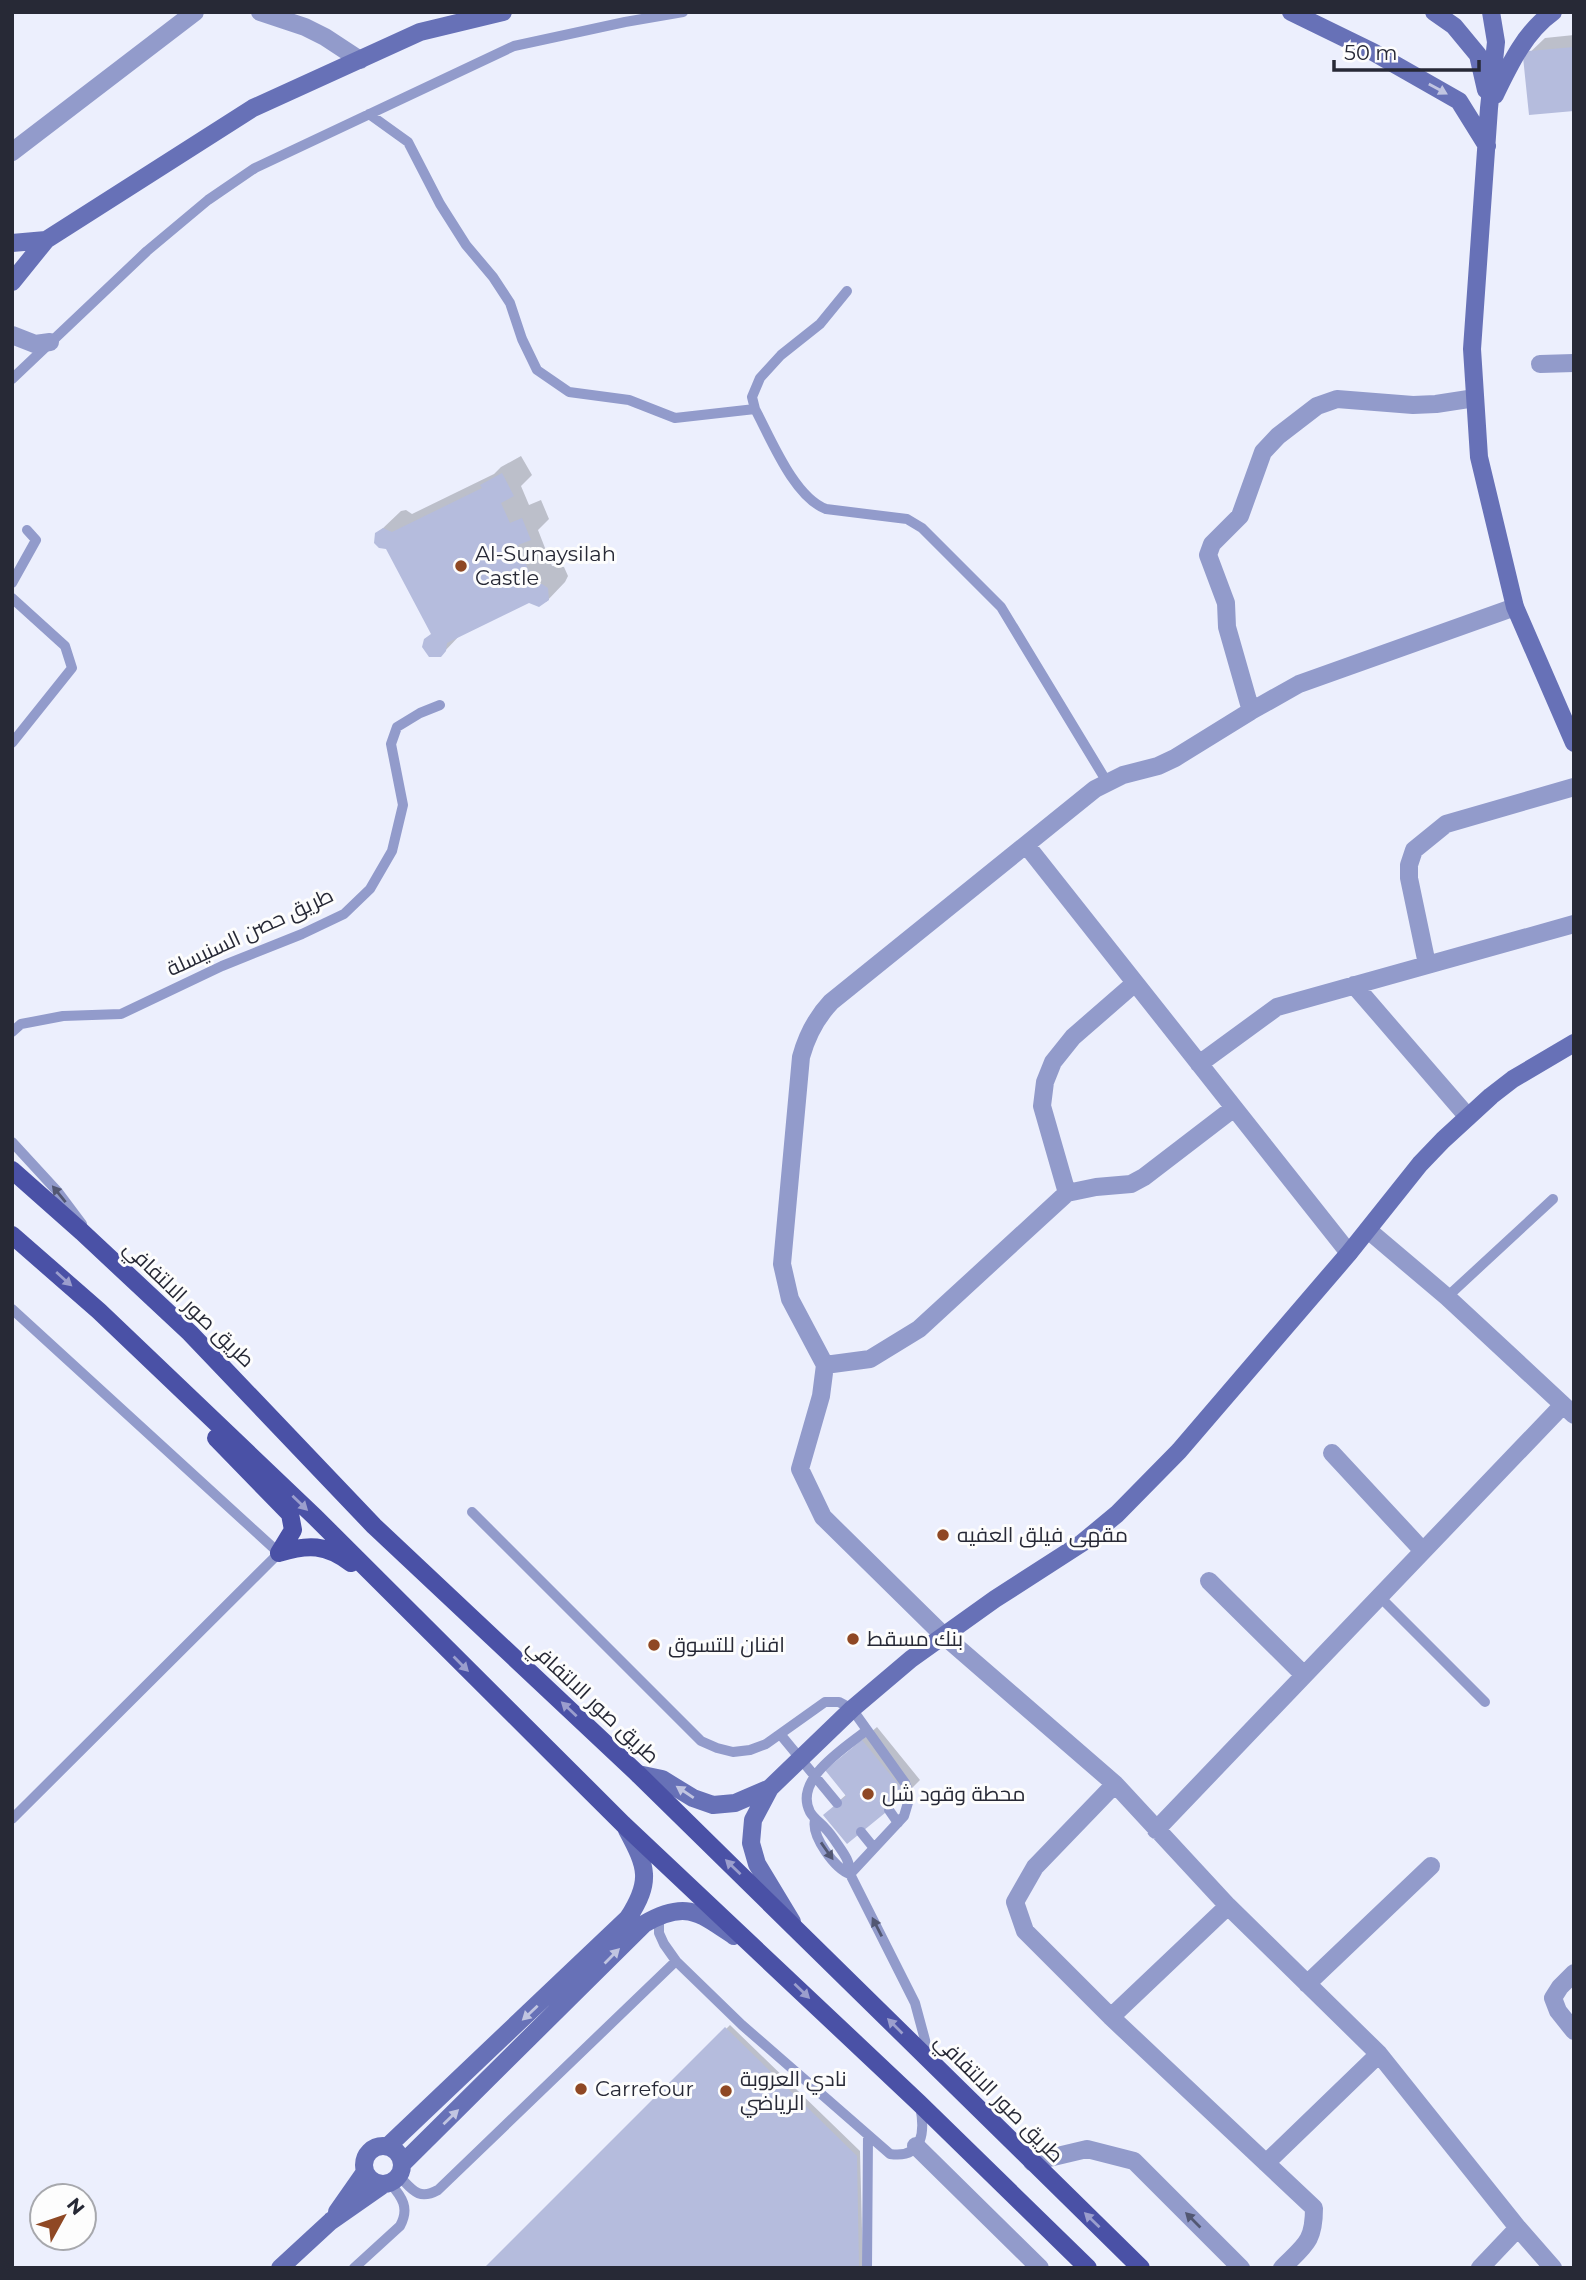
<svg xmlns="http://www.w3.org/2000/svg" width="1586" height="2280" font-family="Montserrat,Cairo,sans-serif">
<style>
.shadow{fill:#0003}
.building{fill:#b5bcdd}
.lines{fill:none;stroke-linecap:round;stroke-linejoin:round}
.lane{stroke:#929bcb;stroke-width:10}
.street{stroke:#929bcb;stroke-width:18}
.secondary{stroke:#6771b7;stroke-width:18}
.primary{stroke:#4a51a6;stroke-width:18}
.oneway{fill:#c1c5e1}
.oneway2{fill:#525772}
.oneway3{fill:#9b9ecd}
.poi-dot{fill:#8f4824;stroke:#fdfdfd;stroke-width:2.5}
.labels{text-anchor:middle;stroke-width:6;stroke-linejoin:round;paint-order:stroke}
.poi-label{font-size:21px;fill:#272936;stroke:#fdfdfd;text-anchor:start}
.street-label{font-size:21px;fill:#272936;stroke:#fdfdfd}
</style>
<rect width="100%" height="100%" fill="#eceffd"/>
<path class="shadow" d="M1574,35V110L1524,58L1545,38Z
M521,456L532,475L521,486L529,505L541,500L549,519L538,530L552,566L564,567L568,576L565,582L546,602L529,601L462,633L443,653L381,530L401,511L406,510L412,514L494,474L501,467Z
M877,1727L920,1780L906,1794L839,1801L847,1794L827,1770Z
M730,2025L860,2151L863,2268H487Z"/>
<path class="building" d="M1574,47V111L1529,115L1523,57L1529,51Z
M502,473L514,496L501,503L510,523L522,518L531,540L518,545L534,584H542L548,588L549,600L539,607L529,603L447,643L446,651L441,657H429L422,647L424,639L431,634L386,549L379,548L374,543L375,533L383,528L392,532L482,488L480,485Z
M862,1740L907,1795L847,1844L823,1815L846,1796L825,1770Z
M725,2027L857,2156L859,2268H484Z"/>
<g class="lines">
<path class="lane" d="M369,114L408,142L440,204L466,245L493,277L510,303L522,339L537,370L569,392L629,400L675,418L755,409
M847,291L820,324L781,355L760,378L752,397L755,409C771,439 794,497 826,509L907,519L922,528L1001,607L1107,782
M12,379L147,251L208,200L255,168L514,46L625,22L683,12
M12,583L36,540L27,530
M12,598L65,646L72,668L12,743
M12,1032L21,1024L63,1016L121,1014L222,966L302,934L344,914L370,889L392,851L403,805L391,744L397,727L420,713L440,705
M12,1142L58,1192L82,1224
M1447,1297L1553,1199
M12,1309L279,1553L12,1819
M472,1512L701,1741L717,1748L733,1752L750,1750L766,1744L825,1702H839L852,1709L905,1783L910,1796L904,1816L850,1874
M1379,1596L1485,1702
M867,1730C845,1748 793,1779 810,1812C814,1819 820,1822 825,1828C830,1833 834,1839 838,1845C845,1855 850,1862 850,1874L915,2003L925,2040L927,2055
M780,1734L837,1803
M889,1810L898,1823
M815,1820C811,1836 835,1869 850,1874
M861,1832L874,1848
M659,1915V1933L664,1944L676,1961L742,2025L890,2154C924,2159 925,2130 920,2106
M399,2176C412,2189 418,2201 438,2190L676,1961
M354,2268L400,2226C410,2208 402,2197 390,2183
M867,2268L868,2135"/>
<path class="street" d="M260,12L305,27L325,37L360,60
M12,152L195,12
M12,335L35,344L50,342
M1540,364L1574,363
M1515,607L1299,684L1251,711L1175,758L1158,766L1123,775L1095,789L831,1002C816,1018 807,1035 801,1057L782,1264L790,1299L825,1365L821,1396L800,1469L823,1517L943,1635L1115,1784L1228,1906L1379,2054L1518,2228L1553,2268
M1251,711L1227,627L1226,603L1208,555L1212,544L1240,516L1263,452L1278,436L1317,406L1337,399L1413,405L1436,404L1475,398
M1027,846L1349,1253
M1427,964L1409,878V865L1414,850L1446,824L1574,787
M1354,985L1468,1117
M1199,1064L1277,1007L1574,924
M1067,1193L1042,1106L1045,1082L1053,1062L1073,1037L1135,983
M1368,1230L1447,1297L1574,1415
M825,1365L870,1359L919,1329L1067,1193L1096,1187L1131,1184L1144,1177L1234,1108
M1332,1453L1423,1551
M1209,1581L1304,1675
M1115,1784L1035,1867L1015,1902L1025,1931L1111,2017L1314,2208C1314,2242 1305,2245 1282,2268
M1156,1830L1562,1406
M1574,1973L1560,1987L1553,1998L1558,2011L1574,2031
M1307,1984L1431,1866
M1111,2017L1228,1906
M916,2146L1040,2268
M1032,2162L1087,2149L1134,2161L1241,2268
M1266,2163L1379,2054
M1480,2268L1518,2228"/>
<path class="secondary" d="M1291,12L1373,52L1459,101L1487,146
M1434,12L1454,26L1478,55L1486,90
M1491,12L1496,42L1489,108L1472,349L1479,457L1515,607L1574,743
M1495,95C1510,64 1525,32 1553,12
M12,243L46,240
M12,282L46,240L253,108L420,32L503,12
M638,1774L662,1779L693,1798L713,1805L735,1803L770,1788
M792,1922L757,1864L751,1843L753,1820L770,1788L852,1709L911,1659L995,1599L1082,1543L1117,1514L1179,1451L1349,1253L1420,1164L1443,1140L1491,1096L1513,1079L1574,1043
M364 2165a19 19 0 1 1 38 0a19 19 0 1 1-38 0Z
M388,2146L628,1918C652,1881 647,1867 627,1830
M402,2164L644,1924C685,1900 699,1912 734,1936
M337,2212L365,2172
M280,2268L331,2221L384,2184"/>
<path class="primary" d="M12,1170L82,1232L190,1333L374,1526L638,1774L1141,2268
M12,1235L99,1311L315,1517L623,1824L919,2103L1088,2268
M216,1438L290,1514L293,1530L279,1553
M279,1553C308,1544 326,1544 351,1563"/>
</g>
<defs><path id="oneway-solid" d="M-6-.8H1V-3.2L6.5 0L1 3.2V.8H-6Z" transform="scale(1.75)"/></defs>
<g class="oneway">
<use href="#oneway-solid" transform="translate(1438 89) rotate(29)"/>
<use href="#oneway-solid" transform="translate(685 1792) rotate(-146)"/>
<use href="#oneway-solid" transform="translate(612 1956) rotate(-45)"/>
<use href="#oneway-solid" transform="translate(530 2013) rotate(137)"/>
<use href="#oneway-solid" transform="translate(451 2117) rotate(-44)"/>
</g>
<g class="oneway2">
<use href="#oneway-solid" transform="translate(59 1194) rotate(-129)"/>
<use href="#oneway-solid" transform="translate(827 1851) rotate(55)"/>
<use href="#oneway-solid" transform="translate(877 1927) rotate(-117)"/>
<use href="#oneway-solid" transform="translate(1193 2220) rotate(-135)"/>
</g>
<g class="oneway3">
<use href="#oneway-solid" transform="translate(64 1279) rotate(42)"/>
<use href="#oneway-solid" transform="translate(300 1503) rotate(44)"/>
<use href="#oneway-solid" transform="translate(461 1664) rotate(45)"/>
<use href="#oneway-solid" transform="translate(569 1709) rotate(-137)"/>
<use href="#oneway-solid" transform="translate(733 1867) rotate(-136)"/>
<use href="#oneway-solid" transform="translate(802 1991) rotate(44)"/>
<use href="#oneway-solid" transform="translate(895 2026) rotate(-135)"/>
<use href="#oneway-solid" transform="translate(1092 2220) rotate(-136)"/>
</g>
<g class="poi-dot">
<circle cx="461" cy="566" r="7"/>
<circle cx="943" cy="1535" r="7"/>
<circle cx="853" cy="1639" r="7"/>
<circle cx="654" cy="1645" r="7"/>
<circle cx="868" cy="1794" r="7"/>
<circle cx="581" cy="2089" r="7"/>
<circle cx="726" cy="2091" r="7"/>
</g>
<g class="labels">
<g class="poi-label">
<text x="475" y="561">Al-Sunaysilah<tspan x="475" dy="24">Castle</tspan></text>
<text x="957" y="1542">مقهى فيلق العفيه</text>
<text x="867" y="1646">بنك مسقط</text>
<text x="668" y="1652">افنان للتسوق</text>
<text x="882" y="1801">محطة وقود شل</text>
<text x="740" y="2086">نادي العروبة<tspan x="740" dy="24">الرياضي</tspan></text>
<text x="595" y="2096">Carrefour</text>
</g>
<g class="street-label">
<text transform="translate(250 932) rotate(-25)" y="7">طريق حصن السنيسلة</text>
<text transform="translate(189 1304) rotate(44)" y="7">طريق صور الالتفافي</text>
<text transform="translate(593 1701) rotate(43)" y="7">طريق صور الالتفافي</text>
<text transform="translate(999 2098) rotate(45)" y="7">طريق صور الالتفافي</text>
</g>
</g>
<rect width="1586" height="2280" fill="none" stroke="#272936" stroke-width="28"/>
<g transform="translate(63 2217) rotate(50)"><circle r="33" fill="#fdfdfd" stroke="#a7a8ad" stroke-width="2"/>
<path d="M0-5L12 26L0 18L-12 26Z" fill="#8f4824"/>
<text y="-10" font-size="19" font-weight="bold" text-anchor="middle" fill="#272936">N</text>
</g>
<path d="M1334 60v10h145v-10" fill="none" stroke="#272936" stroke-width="3.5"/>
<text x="1344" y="60" font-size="21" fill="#272936" stroke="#fdfdfd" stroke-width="5" paint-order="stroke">50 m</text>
</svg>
